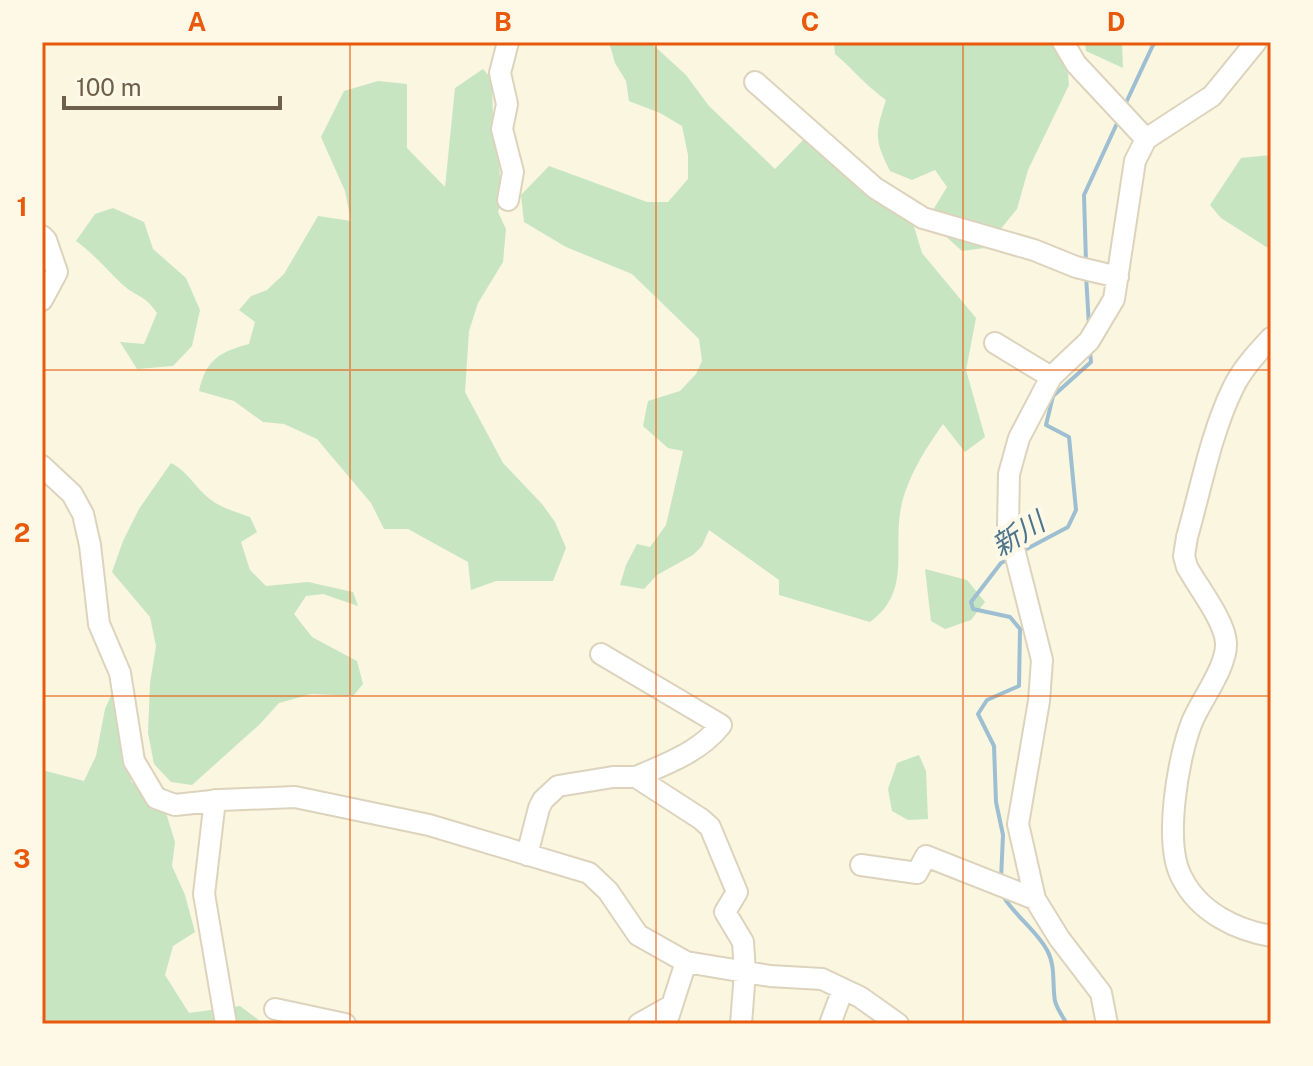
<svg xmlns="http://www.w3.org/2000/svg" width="1313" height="1066" font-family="'Public Sans','Noto Sans JP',sans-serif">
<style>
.green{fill:#c7e5c1}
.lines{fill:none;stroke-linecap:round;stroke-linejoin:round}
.stream{stroke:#9ebed2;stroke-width:4}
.minor-casing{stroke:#ddd3bd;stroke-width:24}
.minor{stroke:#fff;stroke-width:20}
.grid{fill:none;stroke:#e8590c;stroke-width:2;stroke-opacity:0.55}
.labels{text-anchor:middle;stroke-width:8;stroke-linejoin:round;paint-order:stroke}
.water-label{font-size:28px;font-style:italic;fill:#4c748d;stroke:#fdf9e6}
.neatline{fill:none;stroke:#e8590c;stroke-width:3}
.grid-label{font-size:26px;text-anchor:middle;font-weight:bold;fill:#e8590c}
</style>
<rect width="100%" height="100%" fill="#faf6e0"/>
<path class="green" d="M609,42H650L686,75L709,106L775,169L805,138L912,220L922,253L976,318L966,370L985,437L965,452L943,424C924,451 905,481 900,513C894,554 910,593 870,622L779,595V580L709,530L702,546L693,555L657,575L644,589L620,585L626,565L637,544L650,547L666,525L683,451L668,448L643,426L648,401L680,391L696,374L702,361L699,339L632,274L566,247L524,222L521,195L549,166L647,202H668L688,179V155L682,126L660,113L629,101L626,81L615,63Z
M834,42H1054L1067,62L1069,85L1028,170L1017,209L985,248L962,251L943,234L933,210L947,187L935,170L912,180L890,171C874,139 875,134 886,100C866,86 853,69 835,54Z
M1085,42H1122L1123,68L1086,51Z
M483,69L492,79L493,120L499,155L501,203L498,212L506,229L503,262L478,303L469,331L465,392L503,463L542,504L555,522L566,548L553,581H496L471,590L468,562L408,529H384L371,503L317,439L284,424L263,422L234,401L199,391C206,360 219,352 249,344L255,322L239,310L251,296L267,290L284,274L318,216L351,221L345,191L321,137L344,91L378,81L407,84V148L445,187L455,88Z
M1271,155V250L1221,218L1210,205L1241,158Z
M113,208L144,222L153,249L186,278L200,310L192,346L173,366L137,369L120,342L144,344L157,313C144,294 138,298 123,285C107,270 94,254 76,241L95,214Z
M171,463C189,472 197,491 214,502C224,509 239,513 250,517L257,532L241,542L250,570L266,586L308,582L353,592L358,606L323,594L306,596L294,614L312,637L357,661L363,684L353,696L311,694L279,703L260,724L192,785L171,782L154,764L148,733L150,683L156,646L150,617L112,572L123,541L139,509Z
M925,569L967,580L985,602L971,620L945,629L931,621Z
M113,691L128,744L131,781L147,798L163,803L175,842L172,866L185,895L195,932L173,946L165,975L189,1013L240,1006L264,1024H42V770L84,781L96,756L105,709Z
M919,755L926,771L928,819L908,820L892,811L888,789L897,763Z"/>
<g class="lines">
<path class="stream" d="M1124,107L1153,45L1157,42
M1086,262L1084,195L1119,119
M1086,275L1089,326
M1021,552L1068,527L1076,510L1069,437L1046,425L1053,396L1091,362L1090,351
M1001,879L1003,835L996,802L994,746L978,714L987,700L1019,686L1020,629L1010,617L973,609L971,602L1001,563L1010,558
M1003,896C1015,916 1036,930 1047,950C1056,966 1052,985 1055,1001C1057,1009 1063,1017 1067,1024"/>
<defs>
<path id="minor" d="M508,42L500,73L507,104L502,129L513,172L508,200
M1063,42L1076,64L1146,139
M755,82L875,188L923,218L1034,250L1076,267L1118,277
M42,236L46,240L57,272L42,300
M1271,338C1257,353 1242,369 1233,388C1211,433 1201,488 1187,537L1184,556L1187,567C1198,587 1225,621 1226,643C1227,667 1201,700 1192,722C1178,757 1163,844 1182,878C1199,912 1236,930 1271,936
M995,343L1051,377
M42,466L72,494L83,514L90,545L99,624L120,673L134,761L156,798L175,805L221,800L295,797L429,825L589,873L608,891L638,935L686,962L770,976L822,979L860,997L898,1024
M601,654L721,725C700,752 666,764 636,777
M215,800L204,894L226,1024
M527,855L539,808L543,800L558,786L613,777H636L701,819L710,827L737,892L725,912L743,942L745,972L741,1024
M861,865L917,873L926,856L1035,899
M275,1009L345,1024
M639,1024L671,1006
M666,1024L686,962
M830,1024L843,989
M1107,1024L1101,993L1059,938L1035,899L1018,824L1039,701L1042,660L1008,525L1009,474L1019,438L1051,377L1089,341L1114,299L1135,161L1146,139L1212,96L1256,42"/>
</defs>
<use href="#minor" class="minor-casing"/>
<use href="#minor" class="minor"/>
</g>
<path class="grid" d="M350,42V1024M656,42V1024M963,42V1024M42,370H1271M42,696H1271"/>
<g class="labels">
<g class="water-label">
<text transform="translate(1018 534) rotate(-32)" y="10">新川</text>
</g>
</g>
<rect width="1313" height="1066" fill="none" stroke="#fdf9e6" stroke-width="88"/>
<path d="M64 96v12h216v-12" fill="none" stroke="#6e5f4a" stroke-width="4"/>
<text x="76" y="96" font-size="24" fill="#6e5f4a" stroke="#fdf9e6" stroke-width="6" paint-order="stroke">100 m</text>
<rect x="44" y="44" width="1225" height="978" class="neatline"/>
<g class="grid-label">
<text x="197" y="31">A</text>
<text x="503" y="31">B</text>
<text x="810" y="31">C</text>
<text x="1116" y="31">D</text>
<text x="22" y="216">1</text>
<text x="22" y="542">2</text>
<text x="22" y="868">3</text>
</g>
</svg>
